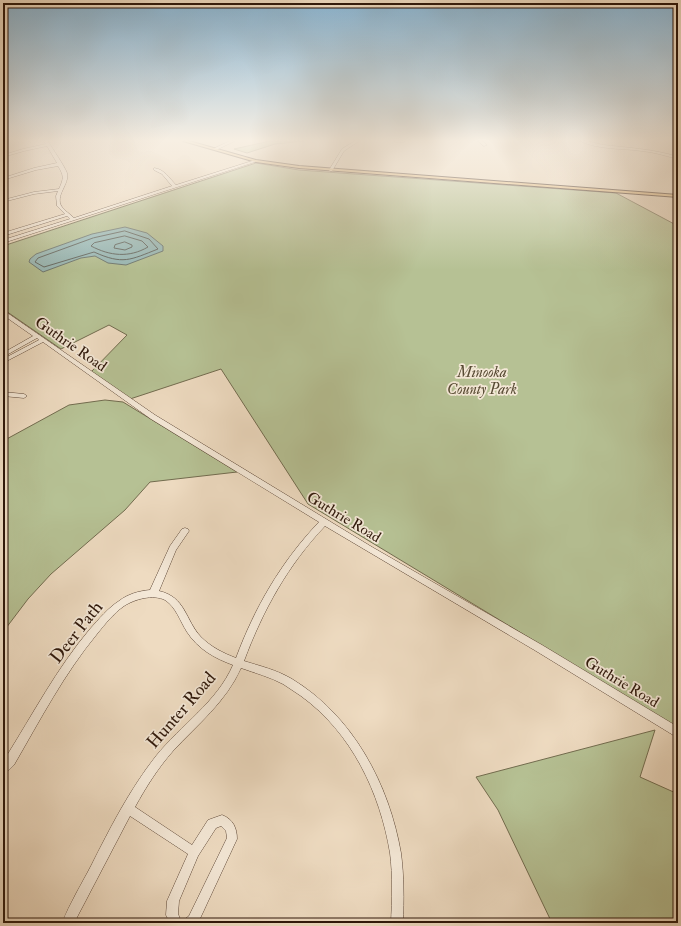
<svg xmlns="http://www.w3.org/2000/svg" width="681" height="926" font-family="'IM FELL Double Pica',serif">
<style>
.green{fill:#b6c194;stroke:#726c4f}
.water{fill:#9abab8;stroke:#6f7972}
.lines{fill:none;stroke-linecap:round;stroke-linejoin:round}
.shore{stroke:#646861;stroke-width:1}
.minor-casing{stroke:#5e4838;stroke-width:1}
.major-casing{stroke:#2e170a;stroke-width:2}
.minor{fill:#f4e8d7;fill-rule:evenodd}
.major{fill:#e7be80;fill-rule:evenodd}
.labels{text-anchor:middle;stroke-width:3.5;stroke-linejoin:round;paint-order:stroke}
.street-label{font-size:15px;fill:#2e170a;stroke:#f4e8d7}
.park-label{font-size:15px;font-style:italic;fill:#574a33;stroke:#f4e8d7}
.near-street-label{font-size:18px;fill:#2e170a;stroke:#f4e8d7}
</style>
<rect width="100%" height="100%" fill="#eedbc1"/>
<filter id="stains"><feTurbulence type="fractalNoise" baseFrequency=".005" numOctaves="4"/><feColorMatrix values="0 0 0 0 .2 0 0 0 0 .09 0 0 0 0 .02 0 0 0 .5 -.17"/></filter>
<radialGradient id="worn" r=".72"><stop offset=".6" stop-color="#630" stop-opacity="0"/><stop offset="1" stop-color="#630" stop-opacity=".3"/></radialGradient>
<path class="green" d="M270,141H304L275,144L247,153L234,149Z
M256,163L299,170L616,193L678,226V728L308,504L221,369L130,399L91,372L127,335L109,325L61,349L3,309V246Z
M105,400L123,402L237,472L150,482L125,510L51,574L28,599L3,632V441L69,405Z
M655,730L640,777L678,794V923H552L498,810L476,777Z"/>
<path class="water" d="M125,227L147,233L163,246V251L126,265L108,263L95,256L81,258L43,272L29,262L30,259L36,254L92,234Z"/>
<g class="lines">
<path class="shore" d="M125,231L149,239L158,249C130,260 123,265 94,252L44,267L35,262L38,258L93,238Z
M125,236L142,241L148,247C129,258 110,256 91,246L94,243Z
M125,242L132,245V247L125,250L114,248L115,245Z"/>
<defs>
<path id="minor" d="M44,141H48C53,150 64,165 67,173C70,184 54,196 62,207C65,211 70,214 74,218L172,186L162,174L154,170V168C164,169 169,178 176,185L255,160L258,161L3,243V240L70,219L67,216L3,236V233L65,214L57,206L56,196L58,191L34,194L3,202V200L34,192L59,189C64,178 64,176 58,166L36,170L3,180V178L34,168L57,163L47,146L24,151L3,157V155L23,149L46,144Z
M230,141H235L216,150L213,149Z
M355,141H359L344,151L332,171H330L329,170L342,149Z
M394,141H405C403,143 396,143 394,141Z
M478,141H482L487,145L484,146Z
M580,141C588,140 596,144 604,145C629,148 654,149 678,157V159C666,156 654,152 642,151C622,148 598,150 580,141Z
M3,310L155,415L372,547L542,645L678,727V738L536,651L325,526C288,565 263,610 244,661C260,666 277,670 292,679C353,716 389,784 401,853C404,876 404,900 403,923H391C392,900 393,876 390,853C380,793 352,733 301,696C295,692 289,688 283,684C270,677 255,673 241,668C226,702 197,725 173,751C158,768 146,787 135,807L192,845L208,820L222,815C233,819 237,828 237,839L198,923H183L185,919L189,916L227,838L226,831L221,826L216,828L198,856L179,901L178,914L182,923H170L166,915L167,901L188,854L130,816L74,923H62C70,903 81,885 91,866C110,828 130,789 156,756C181,725 217,702 233,665C214,658 198,649 187,632C180,621 176,607 165,600C153,594 135,599 124,606C114,613 105,624 97,634C64,674 40,720 14,765L7,772L3,773V761L6,757C33,714 57,668 90,629C99,619 108,608 119,601C128,594 139,591 150,590L170,546L182,529L185,528L188,529L189,531L176,550L159,591C186,597 185,620 201,637C211,647 223,653 236,658C255,607 281,562 319,522L151,419L43,342L3,363V359L39,340L37,338L3,357V353L33,336L3,315Z
M3,392L24,394L27,396L24,398L3,396Z"/>
<path id="major" d="M183,141H189L256,160L299,166L678,195V197L299,168L256,162Z"/>
</defs>
<use href="#minor" class="minor-casing"/>
<use href="#major" class="major-casing"/>
<use href="#minor" class="minor"/>
<use href="#major" class="major"/>
</g>
<linearGradient id="sky" x2="0" y2="1"><stop stop-color="#89b6d5"/><stop offset="0.52" stop-color="#f7efe3"/><stop offset="1" stop-color="#f7efe3" stop-opacity="0"/></linearGradient>
<rect width="681" height="270" fill="url(#sky)"/>
<g class="labels">
<g class="street-label">
<text transform="translate(71 344) rotate(35)" y="5">Guthrie Road</text>
<text transform="translate(344 517) rotate(31)" y="5">Guthrie Road</text>
<text transform="translate(622 682) rotate(31)" y="5">Guthrie Road</text>
</g>
<g class="park-label">
<text x="482" y="377">Minooka<tspan x="482" dy="17">County Park</tspan></text>
</g>
<g class="near-street-label">
<text transform="translate(76 632) rotate(-52)" y="6">Deer Path</text>
<text transform="translate(181 710) rotate(-49)" y="6">Hunter Road</text>
</g>
</g>
<rect width="681" height="926" fill="none" stroke="#eedbc1" stroke-width="16"/>
<rect x="4" y="4" width="673" height="918" fill="none" stroke="#2e170a" stroke-width="2"/>
<rect x="8" y="8" width="665" height="910" fill="none" stroke="#2e170a"/>
<rect width="100%" height="100%" filter="url(#stains)"/>
<rect width="100%" height="100%" fill="url(#worn)"/>
</svg>
